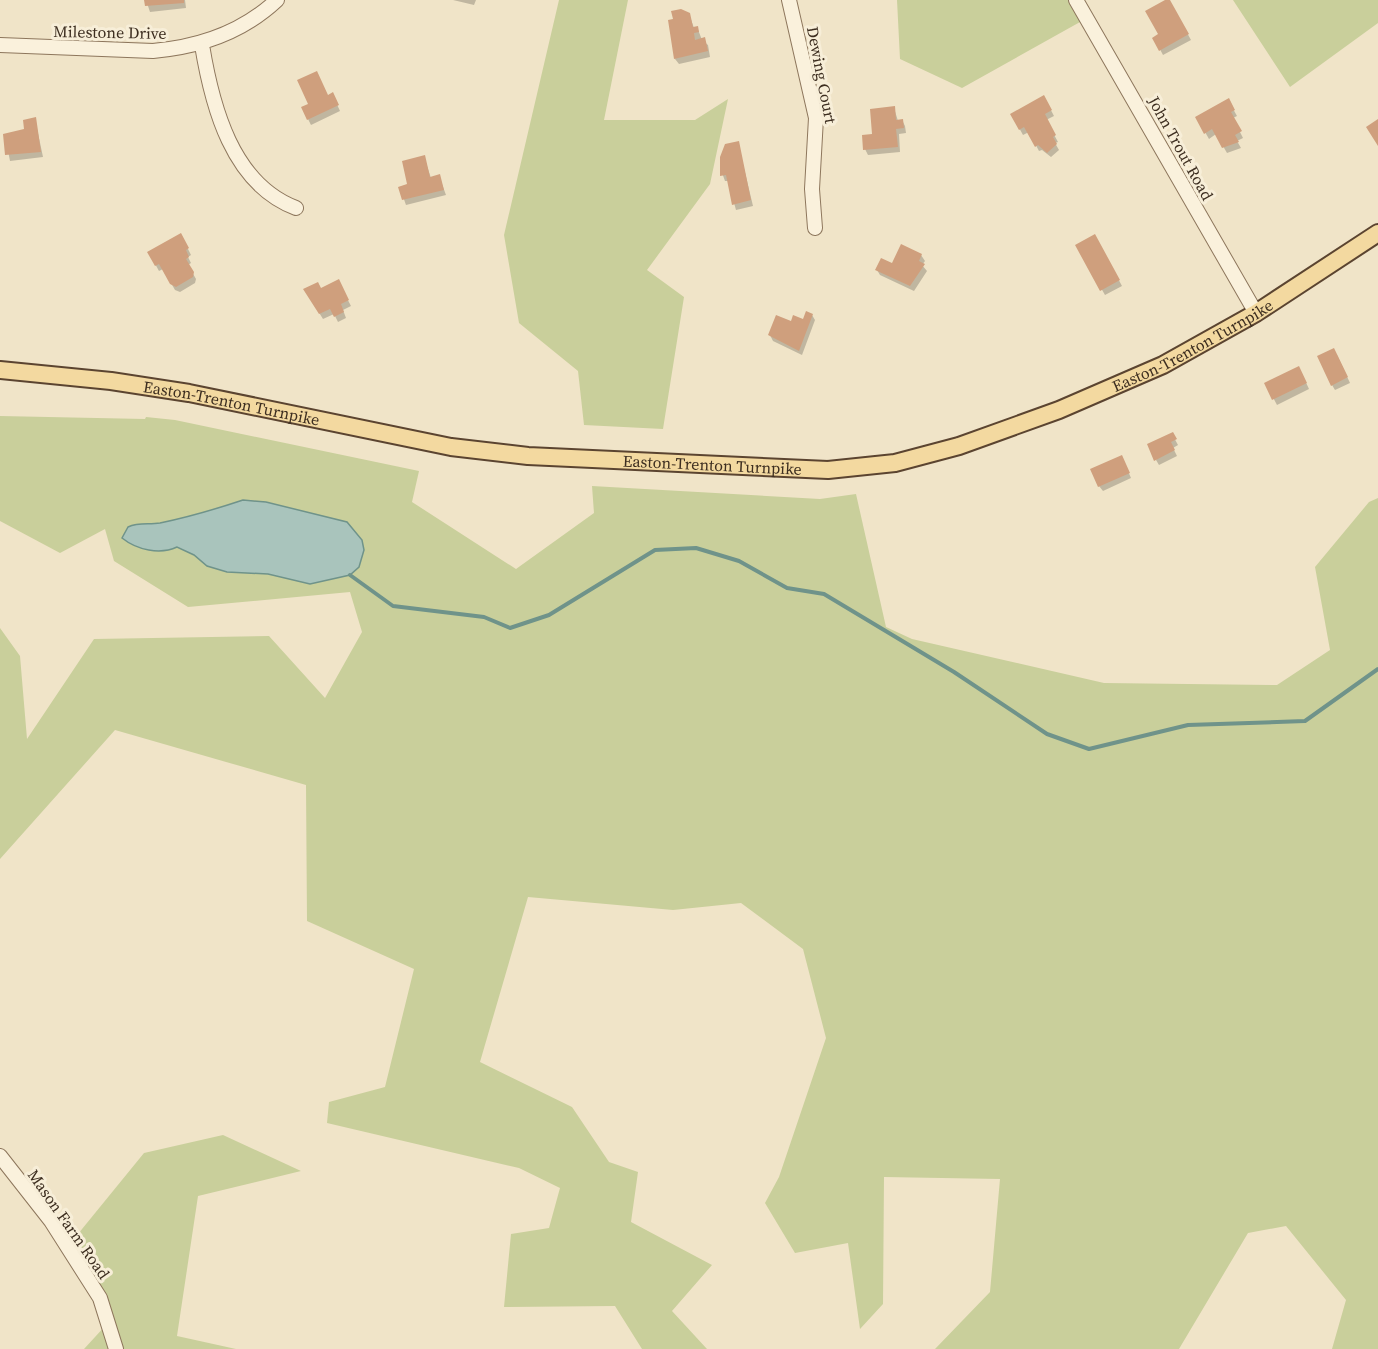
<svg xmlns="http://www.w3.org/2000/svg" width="1378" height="1349" font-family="'Source Serif 4',serif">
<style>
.green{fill:#c9cf9b}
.water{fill:#a9c4bc;stroke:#6f938a;stroke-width:1.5}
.shadow{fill:#0003}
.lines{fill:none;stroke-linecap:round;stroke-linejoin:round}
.stream{stroke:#6f938a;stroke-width:4}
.building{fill:#cf9f7d}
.minor-casing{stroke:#8d765c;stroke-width:16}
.major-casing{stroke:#5b4430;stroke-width:20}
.minor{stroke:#faf1dc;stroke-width:14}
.major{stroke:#f3d9a0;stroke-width:16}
.labels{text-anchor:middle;stroke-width:6;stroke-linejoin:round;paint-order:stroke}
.street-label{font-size:16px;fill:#3d2e20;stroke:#f7eed8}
</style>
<rect width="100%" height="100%" fill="#f0e4c8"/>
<path class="green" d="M559,0H628L604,120H695L728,99L710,184L647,270L684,297L663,429L584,425L578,371L519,323L504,235Z
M897,0H1079L1089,17L962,88L900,59Z
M1233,0H1378V23L1290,87Z
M0,416L145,419L146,417L175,420L419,471L412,502L516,569L594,513L592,486L820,499L856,494L886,627L912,639L1104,683L1277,685L1330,650L1315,567L1369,502L1378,498V1349H1332L1346,1300L1286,1226L1248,1233L1179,1349H935L990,1292L1000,1179L884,1177L883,1304L860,1329L848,1243L795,1253L765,1203L779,1177L826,1038L803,949L741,903L673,910L528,897L480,1062L572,1107L609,1162L638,1172L631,1222L712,1265L672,1311L707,1349H642L615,1306L504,1307L511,1234L549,1228L560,1188L519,1168L327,1123L329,1102L385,1087L414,969L307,921L306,785L115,730L0,859V628L20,656L27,739L94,639L269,636L325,698L362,632L350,592L188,607L114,561L105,529L60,553L0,521Z
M223,1135L301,1171L198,1196L177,1336L236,1349H84L106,1325L69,1245L144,1153Z"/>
<path class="water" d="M243,500L266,502L347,522L362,540L364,550L359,567L350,575L310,584L268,574L227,572L207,566L194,555L177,547C160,555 137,550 122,538L128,527C139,522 149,525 160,523C189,517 216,509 243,500Z"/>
<path class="shadow" d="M146,0H185L186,8L150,12Z
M453,0H476L474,5Z
M1169,0L1191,40L1163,55L1154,38L1160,35Z
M689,14L694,28L697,27L702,40L708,45L710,57L679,64L675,59Z
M328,96L335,100L340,111L311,125L308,119Z
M1044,97L1054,116L1046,120L1058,142L1055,143L1059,150L1051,157L1042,150L1039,151L1029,132L1023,135L1012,115Z
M1228,100L1237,116L1233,118L1243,138L1237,141L1241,148L1227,153L1216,134L1209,139L1197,118Z
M894,108L898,121L902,120L905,126L906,133L899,134L900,152L868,155L865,149Z
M35,119L43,157L10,161L5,135L26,130Z
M738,143L753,206L736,210L728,181H725L721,170Z
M424,157L431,178L439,176L446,195L406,205L400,188L409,186Z
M181,235L191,255L188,257L191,263L188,265L196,279L195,283L180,292L175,290L163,269L159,271L149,253Z
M1095,236L1122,286L1105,295L1077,246Z
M921,255L925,261L922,265L927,271L914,291L880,275L877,270Z
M341,287L351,306L343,310L346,318L338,322L334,314L323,319L305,290Z
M812,315L815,320L802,355L773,341L770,335L792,323L804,321Z
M1337,355L1350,383L1335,390L1332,385Z
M1302,374L1309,389L1277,405L1266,384Z
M1172,434L1178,445L1173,448L1177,456L1159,465L1156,460Z
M1124,462L1131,478L1103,491L1099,486Z"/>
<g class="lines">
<path class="stream" d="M350,575L393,606L484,617L510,628L549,615L655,550L696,548L739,561L787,588L824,594L954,672L1047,734L1089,749L1188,725L1305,721L1378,669"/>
</g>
<path class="building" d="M144,0H184V3L145,6Z
M1165,0H1170L1189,34L1159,51L1152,38L1158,34L1145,11Z
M681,9L690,13L693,27L698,26L699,32L694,33L695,40L705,37L708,51L674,59L668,20L673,19L671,11Z
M317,71L328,95L333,92L339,105L307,120L301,107L308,104L297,80Z
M1044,95L1052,110L1045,114L1056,135L1053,137L1057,144L1047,153L1038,145L1035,147L1024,127L1019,130L1010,114Z
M1229,98L1235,110L1231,112L1242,131L1235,135L1239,142L1222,148L1212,129L1204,134L1195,117Z
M895,106L896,120L903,119L904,128L896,129L898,147L863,150L862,135L872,134L870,109Z
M36,117L41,152L5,155L3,134L24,129L23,120Z
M1378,119V146L1366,127Z
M739,141L751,200L732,205L726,175L720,176V157L725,144Z
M425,155L430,177L440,174L444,190L402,200L398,187L407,184L402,161Z
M181,233L189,248L186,250L189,257L186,259L194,272L193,277L176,287L170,284L159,264L155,266L147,252Z
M1095,234L1120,280L1100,291L1075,245Z
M901,244L922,254L919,261L925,264L910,286L875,270L881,258L892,263Z
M339,279L349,300L341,304L344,312L334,317L330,309L319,314L303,289L318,282L321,288Z
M806,311L813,314L799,351L768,335L776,315L791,321L793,315L803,319Z
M1334,348L1348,377L1331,386L1317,356Z
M1299,366L1307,383L1272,400L1264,383Z
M1173,432L1177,439L1171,442L1175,450L1154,461L1147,444Z
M1122,455L1130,473L1098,487L1090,469Z"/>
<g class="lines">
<defs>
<path id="minor" d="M789,0L816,118L812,189L815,228
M1076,0L1256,313
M0,45L153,51C200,47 242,33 277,0
M202,45C212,106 232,184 296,208
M0,1156L51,1221L100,1298L116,1349"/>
<g id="major">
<path id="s1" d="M0,370L111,381L189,393L451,447L528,456L828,470L895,463L959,446L1059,410L1163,365L1256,313L1378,233"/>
</g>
</defs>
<use href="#minor" class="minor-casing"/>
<use href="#major" class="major-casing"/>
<use href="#minor" class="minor"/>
<use href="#major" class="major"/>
</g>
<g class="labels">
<g class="street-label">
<text transform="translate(110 32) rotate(1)" y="6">Milestone Drive</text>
<text transform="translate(822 75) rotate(79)" y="6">Dewing Court</text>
<text transform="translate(1181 148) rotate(61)" y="6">John Trout Road</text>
<text dy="6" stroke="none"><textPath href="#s1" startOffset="1224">Easton-Trenton Turnpike</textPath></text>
<text dy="6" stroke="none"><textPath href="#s1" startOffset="234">Easton-Trenton Turnpike</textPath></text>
<text dy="6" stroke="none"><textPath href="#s1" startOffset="720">Easton-Trenton Turnpike</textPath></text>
<text transform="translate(69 1224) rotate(55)" y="6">Mason Farm Road</text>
</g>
</g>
</svg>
